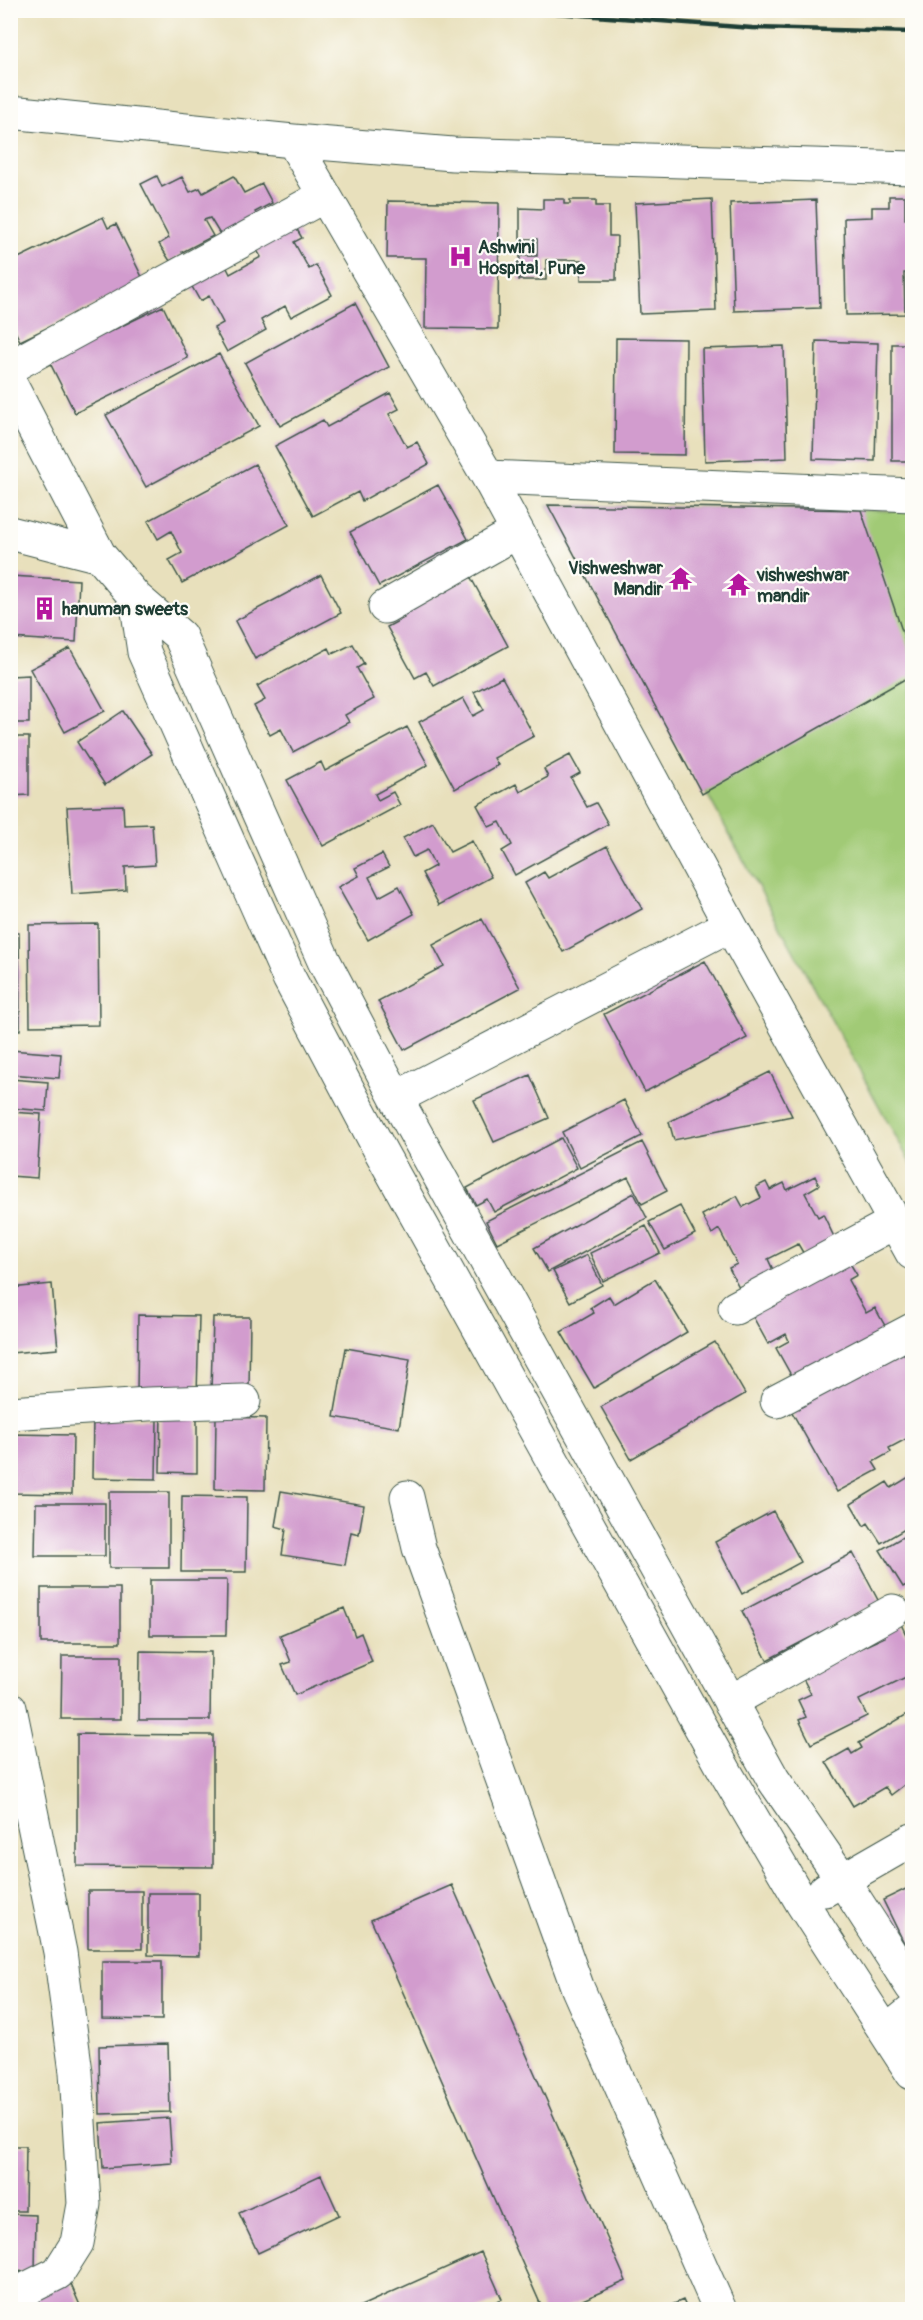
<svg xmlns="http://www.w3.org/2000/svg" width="923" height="2320" font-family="Pangolin,sans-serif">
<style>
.green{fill:#a1ca76;stroke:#608455;stroke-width:1.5}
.building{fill:#d29cce}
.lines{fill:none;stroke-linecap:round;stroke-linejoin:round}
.minor-casing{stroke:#3d5548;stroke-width:35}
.minor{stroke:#fff;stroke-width:33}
.rail{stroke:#1f3d34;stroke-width:4.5}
.labels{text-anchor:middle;stroke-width:4.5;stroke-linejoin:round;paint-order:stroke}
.poi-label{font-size:18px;font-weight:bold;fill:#1f3d34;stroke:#fdfcf7;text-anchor:start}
</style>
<rect width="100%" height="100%" fill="#fdfcf7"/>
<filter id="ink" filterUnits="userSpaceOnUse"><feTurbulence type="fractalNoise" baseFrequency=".0167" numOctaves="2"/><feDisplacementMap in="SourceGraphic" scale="12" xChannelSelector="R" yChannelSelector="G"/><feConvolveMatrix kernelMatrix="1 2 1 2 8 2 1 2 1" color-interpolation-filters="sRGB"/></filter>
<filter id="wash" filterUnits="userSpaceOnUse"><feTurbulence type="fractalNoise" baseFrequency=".008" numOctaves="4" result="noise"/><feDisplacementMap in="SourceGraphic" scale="24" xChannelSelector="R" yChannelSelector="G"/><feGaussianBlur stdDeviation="1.35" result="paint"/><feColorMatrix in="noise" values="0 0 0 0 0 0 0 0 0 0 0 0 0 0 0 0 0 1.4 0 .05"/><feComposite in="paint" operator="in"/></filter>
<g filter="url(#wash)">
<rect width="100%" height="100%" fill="#e8e0bc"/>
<path class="green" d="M548,505L912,511V1166Z"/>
<g id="blocks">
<path class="building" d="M157,176L162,187L182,177L190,192L200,188L203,193L234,176L244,193L262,184L272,203L255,212L257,215L221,236L210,218L204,220L213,236L182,252L183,254L170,261L159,244L169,238L141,184Z
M889,196H905V219H912V273H904L905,314L846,315L844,218L872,217V207H889Z
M543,199H564V204H570V200H596V206H609V236H617L616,280H581L582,260H546V280H519L520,256H537V239H520V208L543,209Z
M712,199L716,311L640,314L635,203Z
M816,200L820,308L734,311L730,203Z
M388,201L499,203L498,329L425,328L426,258H387Z
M103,217L108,228L116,224L144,281L20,341L10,321V262Z
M295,226L302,238L294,242L309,269L316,265L332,295L291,317L285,306L261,320L266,330L227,352L214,328L223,323L209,296L200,301L190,283L225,264L230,274L261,257L255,247Z
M355,303L389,367L280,426L245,363Z
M163,306L188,358L75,413L49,361Z
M616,338L686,339L685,455L615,454Z
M816,341L878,343L875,461L813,459Z
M892,344H912V461H892Z
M784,346L787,458L705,461L702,349Z
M219,354L259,426L146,487L106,415Z
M390,393L399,409L389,414L407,447L417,442L429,464L362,501L358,492L313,516L275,446L323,420L327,427Z
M255,464L289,525L182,583L169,560L182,553L171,531L158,539L148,521Z
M438,485L468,539L379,586L350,532Z
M548,505L861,510L912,660V675L702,794Z
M321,575L341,613L255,659L235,621Z
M10,576L79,580L76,642L10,638Z
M470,576L508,646L434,686L426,672L415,678L387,627L404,618L402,613Z
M353,644L364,664L357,668L374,699L345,715L349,722L293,752L281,729L270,735L254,706L265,700L257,686L329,648L332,654Z
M70,648L105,711L65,732L30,669Z
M29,675V723H10V676Z
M502,677L534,736L494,758L498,765L455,789L419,722L463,698L473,716L484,710L474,692Z
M123,711L152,754L105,785L77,742Z
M407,727L428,765L375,794L378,800L393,792L400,805L323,846L287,780L321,762L325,771Z
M10,737H29V795L10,796Z
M570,755L580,773L571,778L587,807L596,803L608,824L515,875L502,851L512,845L500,822L489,827L477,805L516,784L520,792L548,777L544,769Z
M123,805L124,825L152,824L155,865L125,867L126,890L72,894L67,807Z
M433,822L450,852L472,841L491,877L439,905L422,873L435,866L427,850L413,857L403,838Z
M607,846L642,909L563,952L525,883L544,872L548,878Z
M382,854L389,867L369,877L379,897L399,886L414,914L368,940L338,887L359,876L355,868Z
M482,919L520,988L404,1050L378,1001L444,966L433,945Z
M98,924L99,1025L30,1026L29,925Z
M10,933H19L20,1030H10Z
M705,961L747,1038L645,1092L604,1014Z
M10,1050L61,1054L59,1078L10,1074Z
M770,1072L792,1116L674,1140L669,1122Z
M530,1075L549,1118L494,1142L474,1100Z
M10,1079L48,1082L46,1111L10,1108Z
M624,1100L642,1136L580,1168L562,1132Z
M10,1112L41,1114L37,1178L10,1176Z
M561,1138L577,1168L494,1212L487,1199L476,1205L467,1188Z
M642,1142L667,1191L642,1204L628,1177L497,1243L486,1221Z
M815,1176L819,1185L805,1193L818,1217L823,1214L836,1241L805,1256L798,1244L768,1259L774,1272L740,1289L729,1268L737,1264L719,1229L712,1234L702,1215L737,1196L743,1207L761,1198L756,1187L766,1182L770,1190L784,1183L787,1190Z
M634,1193L647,1218L548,1272L534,1248Z
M680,1206L695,1234L665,1250L649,1222Z
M646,1226L660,1253L603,1281L590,1253Z
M587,1255L602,1285L570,1302L553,1271Z
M848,1260L857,1275L848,1280L866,1313L875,1308L889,1333L796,1384L776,1348L789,1341L786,1334L768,1344L751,1313Z
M655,1279L687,1332L594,1388L561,1332L594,1313L590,1308L609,1296L614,1304Z
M52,1284L58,1349L10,1353V1288Z
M138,1315L199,1316L197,1396L137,1395Z
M213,1317H250L249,1391H211Z
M715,1342L745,1394L631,1459L601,1407Z
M346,1348L410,1359L399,1428L334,1417Z
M901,1348L912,1369V1446L911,1447L906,1439L889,1448L891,1452L873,1462L878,1470L837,1492L788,1405Z
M161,1410L197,1411V1473L160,1472Z
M216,1417L266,1418L265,1490L215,1489Z
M93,1418L157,1420L156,1479L92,1478Z
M10,1434L73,1435L72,1494L10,1493Z
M912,1475V1582L903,1587L880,1550L908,1534L905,1529L881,1543L868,1523L864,1526L851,1504L887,1482L891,1488Z
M281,1491L364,1505L359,1534L351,1532L345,1565L282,1555L286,1529L275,1526Z
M109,1492H169V1568H109Z
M182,1496L247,1497L246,1572H181Z
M36,1503H105V1556H35Z
M773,1511L801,1562L742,1594L715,1542Z
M853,1553L879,1602L767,1660L742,1611Z
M150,1580H227L226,1635H150Z
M41,1588H120V1643H41Z
M344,1608L355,1636L361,1633L372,1662L295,1695L282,1665L291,1662L280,1635Z
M899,1620L910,1643L912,1641V1679L910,1675L859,1700L867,1716L811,1744L799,1720L806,1717L798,1700L811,1694L798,1669L852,1652L885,1637L881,1629Z
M140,1651L211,1652L210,1720H139Z
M62,1656H121V1719H61Z
M909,1713L912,1719V1779L891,1795L885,1787L853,1806L826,1762L849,1749L852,1754L862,1748L859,1743Z
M77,1734L213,1735V1867L77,1866Z
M452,1885L626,2281L560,2310H543L371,1920Z
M912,1886V1953L910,1955L883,1900Z
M88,1891H142V1949H88Z
M148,1893H199V1956L148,1955Z
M102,1961H162V2020L102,2019Z
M168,2044L170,2112L100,2114L99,2046Z
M169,2118L172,2163L103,2168L100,2123Z
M10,2146H26L25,2211H10Z
M321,2175L339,2215L258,2253L239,2213Z
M10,2214L36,2215L35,2272L10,2271Z
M481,2252L502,2299L477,2310H352Z
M69,2280L82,2310H10Z
M683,2300L687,2309H662Z"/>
</g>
</g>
<g filter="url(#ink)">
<use href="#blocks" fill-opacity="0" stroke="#3d5548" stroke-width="1.5"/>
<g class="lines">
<defs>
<path id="minor" d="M10,112L293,141L453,154L912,168
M293,141L488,477L730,925L912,1253
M10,367L324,196
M10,383L100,556L136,598L180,636L324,961L396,1098L773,1779L842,1879L912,1987
M488,477L912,495
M10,533L100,556
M136,598L144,652L289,978L381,1152L726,1773L802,1903L912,2073
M385,607L517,532
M396,1098L730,925
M735,1308L895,1222
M777,1401L912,1330
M10,1413L148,1404L244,1401
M407,1497L419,1548L578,1989L720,2310
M730,1702L893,1611
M10,1708L60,1952L76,2072L84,2204L77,2243L58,2273L10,2297
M825,1890L912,1840
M886,2032L912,2011"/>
</defs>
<use href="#minor" class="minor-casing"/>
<use href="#minor" class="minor"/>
<path class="rail" d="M517,10L752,28L912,32"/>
</g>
</g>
<defs>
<symbol id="hospital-bare" viewBox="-9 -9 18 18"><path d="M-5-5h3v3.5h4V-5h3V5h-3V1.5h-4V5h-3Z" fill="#b5179e" stroke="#fdfcf7" stroke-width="2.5" paint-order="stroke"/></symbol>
<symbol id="temple-bare" viewBox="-9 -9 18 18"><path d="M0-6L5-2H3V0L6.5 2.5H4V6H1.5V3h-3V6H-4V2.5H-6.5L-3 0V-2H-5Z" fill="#b5179e" stroke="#fdfcf7" stroke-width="2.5" paint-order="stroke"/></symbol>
<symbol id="building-bare" viewBox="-9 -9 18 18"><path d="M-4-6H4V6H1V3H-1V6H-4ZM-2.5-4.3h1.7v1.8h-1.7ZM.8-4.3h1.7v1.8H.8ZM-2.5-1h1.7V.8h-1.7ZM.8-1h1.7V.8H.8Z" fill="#b5179e" stroke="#fdfcf7" stroke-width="2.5" paint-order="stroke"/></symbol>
</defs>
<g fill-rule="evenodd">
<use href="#hospital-bare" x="444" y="240" width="33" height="33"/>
<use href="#temple-bare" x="664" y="562" width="33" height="33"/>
<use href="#temple-bare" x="722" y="568" width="33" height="33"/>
<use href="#building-bare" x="28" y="592" width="33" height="33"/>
</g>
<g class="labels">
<g class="poi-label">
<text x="478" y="253">Ashwini<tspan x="478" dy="21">Hospital, Pune</tspan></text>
<text x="663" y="574" text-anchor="end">Vishweshwar<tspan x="663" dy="21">Mandir</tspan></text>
<text x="757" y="581">vishweshwar<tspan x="757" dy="21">mandir</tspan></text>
<text x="62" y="615">hanuman sweets</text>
</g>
</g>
<rect width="923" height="2320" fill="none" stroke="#fdfcf7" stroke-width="36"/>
</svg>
